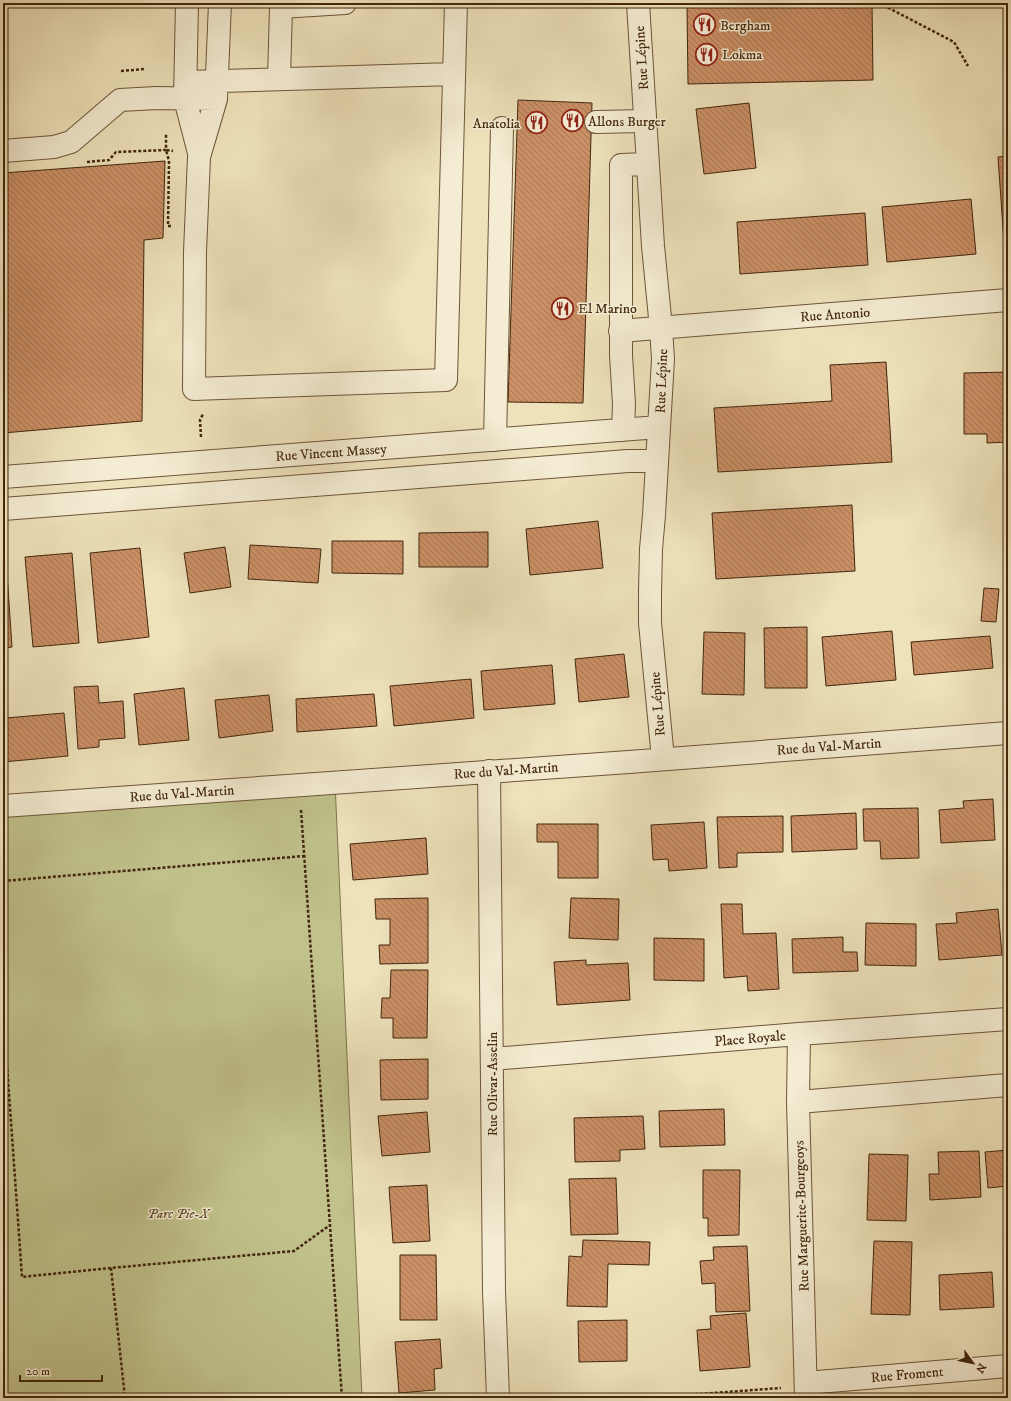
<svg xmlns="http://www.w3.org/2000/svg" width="1011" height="1401" font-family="'IM FELL DW Pica',serif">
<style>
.park{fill:#c0c18b;stroke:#81744c}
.building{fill:url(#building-back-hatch);stroke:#42260d}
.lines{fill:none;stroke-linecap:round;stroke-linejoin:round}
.minor-casing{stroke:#6d5538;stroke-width:24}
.path{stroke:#42260d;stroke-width:2.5;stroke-dasharray:3 2;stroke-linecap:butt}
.minor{stroke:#f4ecd3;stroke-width:22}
.labels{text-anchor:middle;stroke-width:3;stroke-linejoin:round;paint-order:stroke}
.poi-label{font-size:14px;fill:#42260d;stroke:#f4ecd3;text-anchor:start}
.street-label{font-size:14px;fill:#42260d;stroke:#f4ecd3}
.park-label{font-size:14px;font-style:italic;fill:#624d2c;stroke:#f4ecd3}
</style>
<defs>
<pattern id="building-back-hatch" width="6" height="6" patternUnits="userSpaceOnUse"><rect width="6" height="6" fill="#cb9066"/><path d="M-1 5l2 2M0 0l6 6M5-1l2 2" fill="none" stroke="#a67552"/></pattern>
</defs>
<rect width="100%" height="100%" fill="#eee2bb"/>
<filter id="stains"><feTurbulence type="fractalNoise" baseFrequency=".005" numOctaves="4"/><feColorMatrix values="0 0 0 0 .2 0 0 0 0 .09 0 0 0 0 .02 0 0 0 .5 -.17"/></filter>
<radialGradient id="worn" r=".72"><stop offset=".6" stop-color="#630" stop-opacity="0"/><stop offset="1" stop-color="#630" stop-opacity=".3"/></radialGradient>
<path class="park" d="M335,782L362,1398H3V806Z"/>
<path class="building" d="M872,3L873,80L688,84L687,7Z
M518,100L592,103L583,403L508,402Z
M749,103L756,168L704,174L696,109Z
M1008,156V243H1004L998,157Z
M165,161L163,238L144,240L142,421L3,433V173Z
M971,199L976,254L887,262L882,207Z
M865,213L868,265L740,274L737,222Z
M886,362L892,462L718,472L714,408L832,401L830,365Z
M1008,372V442L987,443V434H964V373Z
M852,505L855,571L716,579L712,513Z
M598,521L603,568L530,575L526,529Z
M488,532V567H419V533Z
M332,541H403V574L332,573Z
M250,545L321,549L318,583L248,579Z
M225,547L231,587L190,593L184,553Z
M140,548L149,637L98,643L90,553Z
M72,553L79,643L33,647L25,557Z
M3,559H6L12,647L3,648Z
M984,588L999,589L996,622L981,621Z
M807,627V688H765L764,628Z
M892,631L896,680L826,686L822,637Z
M704,632L745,633L744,695L702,694Z
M990,636L993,668L914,675L911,642Z
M624,654L629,697L579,702L575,659Z
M552,665L555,704L484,710L481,671Z
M471,679L474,718L394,726L390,686Z
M98,686L99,703L123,701L125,738L99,740V747L78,749L74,687Z
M3,688L6,718L64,713L68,756L3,762Z
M184,688L189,740L139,745L134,694Z
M374,694L377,726L297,732L296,699Z
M269,695L273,731L219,738L215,700Z
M993,799L995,840L941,843L939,810L964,808L963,801Z
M918,808L919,858L881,859L880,841H864L863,809Z
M856,813L857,849L792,852L791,816Z
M783,816V852L737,853V867L719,868L717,817Z
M704,822L707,868L669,871L668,859L653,860L651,825Z
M537,824H598V878H558V842H537Z
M426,838L428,874L353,880L350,844Z
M428,898V963L380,964L379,945H390V919H376L375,899Z
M571,898L619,899L618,940L569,938Z
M721,904H742L743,934L776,933L779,989L748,991L747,976L724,978Z
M998,909L1002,955L939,960L936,924L957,923L956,913Z
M866,923L916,924V966L865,965Z
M843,937V952H857L858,971L793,973L792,939Z
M654,938L704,939V981L654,980Z
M586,960V965L628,963L630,1000L557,1005L554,962Z
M391,970H428L427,1038H393V1018H381L382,998H390Z
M428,1059V1099L381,1100L380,1060Z
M724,1109L725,1145L660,1147L659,1111Z
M427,1112L430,1152L382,1156L378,1116Z
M643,1116L645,1149L620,1150V1161L575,1162L574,1118Z
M1008,1150V1186L988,1188L985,1152Z
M979,1151L981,1197L930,1200L929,1174H939L938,1152Z
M869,1154L908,1155L906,1221L867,1220Z
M703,1170H740L739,1235L708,1236V1218H703Z
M616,1178L618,1234L571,1235L569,1179Z
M427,1185L430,1241L393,1243L389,1187Z
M583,1240L650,1242L649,1265L608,1264L607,1307L567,1306L569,1256L582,1257Z
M874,1241L912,1242L910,1315L871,1314Z
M747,1246L750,1311L716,1312L715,1283L702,1284L700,1261L714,1260L713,1247Z
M400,1255H436L437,1320H400Z
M992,1272L994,1307L940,1310L939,1275Z
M746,1313L750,1367L700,1371L697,1330L711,1329L710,1316Z
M627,1320V1361L579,1362L578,1321Z
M440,1339L442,1368L434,1369L435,1390L399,1393L395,1342Z"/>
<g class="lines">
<defs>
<path id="minor" d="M187,3L185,99L199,153
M220,3L216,99L199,157L195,252L194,389L446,380L456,3
M638,3L653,246L661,328L663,359L654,515L651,549L650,592V623L663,759
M279,79L281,7L345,3
M186,82L454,74
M596,122L645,121
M3,151L54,147L71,142L120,100L156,98L216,99
M620,331L1008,300
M623,430L624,404L621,355V165L647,164
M495,440L502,128
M3,477L659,427
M3,509L628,461H657
M489,771L494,1291L498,1398
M3,806L629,762L1008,733
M799,1034L798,1102L806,1398
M492,1059L799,1034L1008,1019
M798,1102L1008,1085
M806,1383L1008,1366"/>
</defs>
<use href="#minor" class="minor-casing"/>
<path class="path" d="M879,3L954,42L968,66
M121,71L145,69
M87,162L109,160L116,152L166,150V133
M171,226H168L169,161L166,150L173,151
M201,437L200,420L203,414
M301,810L342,1398
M3,881L304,856
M3,1009L22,1277L111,1268L294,1251L330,1225
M111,1268L125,1398
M645,1398L781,1388"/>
<use href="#minor" class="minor"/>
</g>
<defs>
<symbol id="restaurant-ring" viewBox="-11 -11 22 22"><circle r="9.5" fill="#f4ecd3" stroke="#8f2418" stroke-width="1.5"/><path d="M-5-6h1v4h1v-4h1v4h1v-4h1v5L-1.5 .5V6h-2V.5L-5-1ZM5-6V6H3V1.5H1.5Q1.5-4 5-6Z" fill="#8f2418"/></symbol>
</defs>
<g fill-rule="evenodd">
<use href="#restaurant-ring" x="692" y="12" width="25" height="25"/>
<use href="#restaurant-ring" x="694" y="42" width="25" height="25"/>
<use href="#restaurant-ring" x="560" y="108" width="25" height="25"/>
<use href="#restaurant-ring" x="524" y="110" width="25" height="25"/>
<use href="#restaurant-ring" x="550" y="296" width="25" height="25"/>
</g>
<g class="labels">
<g class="poi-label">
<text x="720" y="30">Bergham</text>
<text x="722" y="59">Lokma</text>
<text x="588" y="126">Allons Burger</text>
<text x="520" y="128" text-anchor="end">Anatolia</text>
<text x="578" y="313">El Marino</text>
</g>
<g class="street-label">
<text transform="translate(641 58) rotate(-94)" y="5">Rue Lépine</text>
<text transform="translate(835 314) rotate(-4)" y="5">Rue Antonio</text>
<text transform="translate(661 381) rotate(-88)" y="5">Rue Lépine</text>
<text transform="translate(331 452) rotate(-4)" y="5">Rue Vincent Massey</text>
<text transform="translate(657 704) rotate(-95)" y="5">Rue Lépine</text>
<text transform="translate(829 746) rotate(-4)" y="5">Rue du Val-Martin</text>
<text transform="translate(506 770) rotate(-4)" y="5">Rue du Val-Martin</text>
<text transform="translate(182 793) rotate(-4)" y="5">Rue du Val-Martin</text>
<text transform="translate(750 1038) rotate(-5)" y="5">Place Royale</text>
<text transform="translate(492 1084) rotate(-90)" y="5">Rue Olivar-Asselin</text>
<text transform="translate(801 1216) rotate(-92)" y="5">Rue Marguerite-Bourgeoys</text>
<text transform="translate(907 1374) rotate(-5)" y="5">Rue Froment</text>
</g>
<g class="park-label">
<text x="178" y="1218">Parc Pie-X</text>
</g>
</g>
<rect width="1011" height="1401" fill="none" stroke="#eee2bb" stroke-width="16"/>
<rect x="4" y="4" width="1003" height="1393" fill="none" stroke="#42260d" stroke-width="2"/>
<rect x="8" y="8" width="995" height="1385" fill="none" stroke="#42260d"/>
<g transform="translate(973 1363) rotate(123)" stroke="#f4ecd3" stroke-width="3" paint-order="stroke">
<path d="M0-3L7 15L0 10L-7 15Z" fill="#42260d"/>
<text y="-6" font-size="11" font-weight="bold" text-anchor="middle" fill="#42260d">N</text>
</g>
<path d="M20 1375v6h82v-6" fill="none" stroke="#42260d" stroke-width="2"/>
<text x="26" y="1375" font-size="12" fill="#42260d" stroke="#f4ecd3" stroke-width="3" paint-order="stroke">20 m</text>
<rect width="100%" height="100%" filter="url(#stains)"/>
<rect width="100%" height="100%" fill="url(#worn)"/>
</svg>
